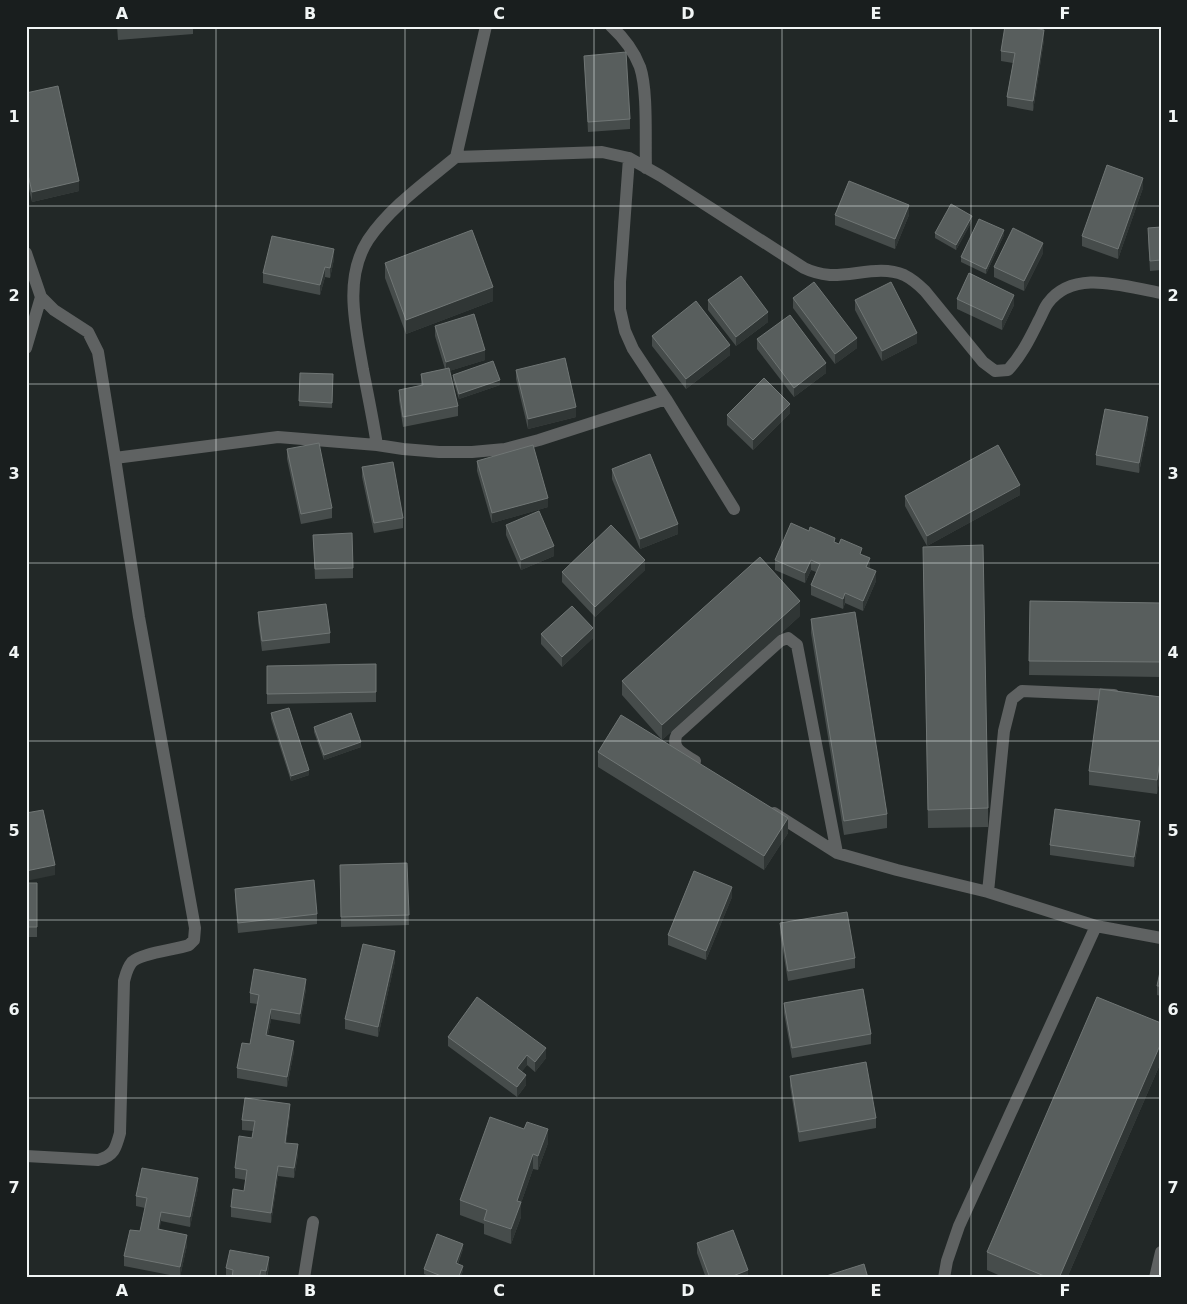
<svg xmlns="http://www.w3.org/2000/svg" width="1187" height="1304" font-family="'DejaVu Sans',sans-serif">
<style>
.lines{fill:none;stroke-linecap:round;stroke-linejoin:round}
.service{stroke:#5f6262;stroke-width:12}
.minor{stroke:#5f6262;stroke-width:12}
.wall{fill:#464c4b}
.shaded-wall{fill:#303635}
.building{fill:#585e5d;stroke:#707675}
.grid{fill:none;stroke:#f1f5f5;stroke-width:1;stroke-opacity:0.55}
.neatline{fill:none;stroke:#f1f5f5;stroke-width:2}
.grid-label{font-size:16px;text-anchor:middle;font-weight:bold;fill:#f1f5f5}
</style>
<rect width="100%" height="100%" fill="#222827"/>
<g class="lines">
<path class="service" d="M1155,1278L1161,1252"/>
<path class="minor" d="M486,26L456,157L602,152L629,158L661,176L804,268C812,272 821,274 830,275C854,276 881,265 904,275C912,279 919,285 925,291L983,362L995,371L1008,370C1022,355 1030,338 1039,320C1042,315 1044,308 1048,303C1074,268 1125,287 1161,293
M611,26C624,38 634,51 640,67C648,91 645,140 646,168
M26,253L41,297L54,310L88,332L98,352L115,458L278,437L377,445L403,449L439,452H472L505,449L539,440L666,399L633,349L625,331L620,309V282L629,158
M26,348L41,297
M666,399L734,509
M377,445C373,420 368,395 363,370C356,328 343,279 368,240C390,207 426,182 456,157
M695,761C684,754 670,749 677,734L780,641L788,638L797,645L837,853
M774,813L837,853L897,870L988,892L1096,926L959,1226L947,1261L944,1278
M988,892L1004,731L1012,699L1022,691L1114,695
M1096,926L1161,938
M26,1156L98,1160C114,1156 116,1148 120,1133L124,981C126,974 127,968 132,962C141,953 175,950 189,945L194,940L195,928L139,617L115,458
M304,1278L313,1222"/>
</g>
<path class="wall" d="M117,26H193V34L118,40Z
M1044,40L1033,111L1007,106V97L1013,63L1001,61V51Z
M584,56L630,119V129L588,132Z
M26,93L79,191L32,202L26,176Z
M1143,188L1118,259L1082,246V236Z
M835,215H909L895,249L835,225Z
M972,221L956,250L935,238V233Z
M1161,227V270L1150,271L1148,238V228Z
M1004,235L986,274L961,262V257Z
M1043,253L1024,291L994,277V267Z
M334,259L330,278L325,277L320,295L263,283V273Z
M385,263L493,301L406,334L385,278Z
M793,298L857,348L835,364L793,308Z
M957,299L1014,305L1002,330L957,309Z
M708,300L768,322L736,346L708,310Z
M855,300L917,343L882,361L855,310Z
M435,326L485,360L449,371L458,406V416L403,427L399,400V390L421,385V374L445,369L435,336Z
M652,336L730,355L686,389L652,346Z
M757,339L826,373L794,397L757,349Z
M516,370L576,417L528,429L516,379Z
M300,373L333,379L332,408L299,406Z
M453,375L500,385L459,399L453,380Z
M790,413L753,450L727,425V415Z
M1148,427L1139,473L1096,465V455Z
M287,449L332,508V518L301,524L287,459Z
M477,461L548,507L492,523L477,471Z
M362,467L403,518V528L374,533L362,477Z
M612,469L678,534L640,549L612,479Z
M1020,495L927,546L905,506V496Z
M506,525L554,556L521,570L506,535Z
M313,535L353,568V578L315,579Z
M835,543L862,555L870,568V569L876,581L863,611L845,603L843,609L811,595V585L816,572L811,570L805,583L775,570V560Z
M923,566L988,808V827L928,828Z
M645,570L595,617L562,582V572Z
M1030,601L1161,603V677L1029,675Z
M258,612L330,633V643L262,651L258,622Z
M800,616L662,740L622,695V681Z
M811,619L887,814V828L844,835L811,633Z
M541,634L593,638L562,667L541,644Z
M376,664V702L267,704V666Z
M1161,697V769L1157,794L1089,785V771Z
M271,713L309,775L291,781L271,719Z
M314,727L361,747L324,760L314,732Z
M598,752L788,833L764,870L598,767Z
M1140,831L1134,867L1050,855V845Z
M407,863L409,925L341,927L340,865Z
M26,883H37V937H26Z
M235,889L317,914V924L238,933L235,899Z
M732,897L706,960L668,945V935Z
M780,923L855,958V968L788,981L780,933Z
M395,961L378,1037L345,1029V1019Z
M1161,967V996L1157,995V986Z
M306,989L300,1024L271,1019L268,1035L294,1051L287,1087L237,1078V1068L250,1044L257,1004L250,1003V993Z
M784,1003L871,1034V1044L792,1058L784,1013Z
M448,1037L546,1058L535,1072L527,1065L522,1071L526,1085L517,1097L448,1046Z
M1161,1062L1067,1278H1005L987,1270V1252Z
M790,1076L876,1118V1128L799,1142L790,1086Z
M290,1114L286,1143L298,1154L294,1178L278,1176L271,1223L231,1217V1207L244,1191L246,1180L235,1178V1168L252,1138L253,1131L242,1130V1120Z
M548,1143L538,1170L533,1169L521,1203V1217L511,1244L484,1234V1224L460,1215V1200Z
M198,1188L190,1227L161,1221L159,1230L187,1245L180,1277L124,1266V1256L140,1231L145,1208L136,1206V1196Z
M697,1243L748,1278H706L697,1253Z
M463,1249L458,1264L463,1271L460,1278H433L424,1274V1269Z
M269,1267L267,1278H226V1268Z"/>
<path class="shaded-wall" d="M1044,30V40L1033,111V101Z
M1143,178V188L1118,259V249Z
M79,181V191L32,202V192Z
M909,205V215L895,249V239Z
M972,216V221L956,250V245Z
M1004,230V235L986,274V269Z
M1043,243V253L1024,291V281Z
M334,249V259L330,278V268Z
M325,267V277L320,295V285Z
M493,287V301L406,334V320Z
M1014,295V305L1002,330V320Z
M768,312V322L736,346V337Z
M917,333V343L882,361V351Z
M857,338V348L835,364V354Z
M730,345V355L686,389V379Z
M485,350V360L446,372V362Z
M826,363V373L794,397V388Z
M500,380V385L459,399V394Z
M790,404V413L753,450V440Z
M576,407V417L528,429V419Z
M1148,417V427L1139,473V463Z
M1020,485V495L927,546V536Z
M548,498V507L492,523V513Z
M678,524V534L640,549V539Z
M554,546V556L521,570V560Z
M870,558V568L866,577V567Z
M645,560V570L595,617V607Z
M811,560V570L805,583V573Z
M876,571V581L863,611V601Z
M845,593V603L843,609V599Z
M800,601V616L662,740V725Z
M593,628V638L562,667V657Z
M361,742V747L324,760V755Z
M1161,755V769L1157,794V780Z
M309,770V775L291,781V776Z
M788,818V833L764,870V856Z
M1140,821V831L1134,867V857Z
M55,865V875L26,881V871Z
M732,887V897L706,960V951Z
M395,951V961L378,1037V1027Z
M306,979V989L300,1024V1014Z
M271,1009V1019L266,1045V1035Z
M294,1041V1051L287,1087V1077Z
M1161,1043V1062L1067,1278H1059Z
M546,1048V1058L535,1072V1062Z
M527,1055V1065L517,1078V1068Z
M526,1075V1085L517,1097V1087Z
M290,1104V1114L285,1153V1143Z
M548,1129V1143L538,1170V1156Z
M298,1144V1154L294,1178V1168Z
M533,1154V1169L521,1203V1217L511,1244V1229L517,1201Z
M278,1166V1176L271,1223V1213Z
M198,1178V1188L190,1227V1217Z
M161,1212V1221L158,1239V1229Z
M187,1235V1245L180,1277V1267Z
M463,1244V1249L456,1268V1263Z
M269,1257V1267L266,1278V1271Z
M463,1266V1271L460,1278H458Z
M748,1270V1278H728Z"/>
<path class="building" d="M1005,26H1023L1044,30L1033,101L1007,97L1015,53L1001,51Z
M626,52L630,119L588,122L584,56Z
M58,86L79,181L32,192L26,166V93Z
M1107,165L1143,178L1118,249L1082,236Z
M849,181L909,205L895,239L835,215Z
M951,204L972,216L956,245L935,233Z
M979,219L1004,230L986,269L961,257Z
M1161,227V260L1150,261L1148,228Z
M1013,228L1043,243L1024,281L994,267Z
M472,230L493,287L406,320L385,263Z
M272,236L334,249L330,268L325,267L320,285L263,273Z
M969,273L1014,295L1002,320L957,299Z
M741,276L768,312L736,337L708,300Z
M814,282L857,338L835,354L793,298Z
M891,282L917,333L882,351L855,300Z
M696,301L730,345L686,379L652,336Z
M474,314L485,350L446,362L435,326Z
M790,315L826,363L794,388L757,339Z
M565,358L576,407L528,419L516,370Z
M493,361L500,380L459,394L453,375Z
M449,368L458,406L403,417L399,390L423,385L421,374Z
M300,373L333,374L332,403L299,401Z
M764,378L790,404L753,440L727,415Z
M1105,409L1148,417L1139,463L1096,455Z
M319,443L332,508L301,514L287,449Z
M533,445L548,498L492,513L477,461Z
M998,445L1020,485L927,536L905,496Z
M650,454L678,524L640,539L612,469Z
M393,462L403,518L374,523L362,467Z
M539,511L554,546L521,560L506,525Z
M791,523L809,531L810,527L835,538L834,542L839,544L841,539L862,548L860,554L870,558L866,567L876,571L863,601L845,593L843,599L811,585L820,564L811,560L805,573L775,560Z
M611,525L645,560L595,607L562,572Z
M352,533L353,568L315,569L313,535Z
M983,545L988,808L928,810L923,547Z
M760,557L800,601L662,725L622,681Z
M1030,601L1161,603V662L1029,661Z
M326,604L330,633L262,641L258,612Z
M572,606L593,628L562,657L541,634Z
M855,612L887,814L844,821L811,619Z
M376,664V692L267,694V666Z
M1100,689L1161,697V755L1157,780L1089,771Z
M289,708L309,770L291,776L271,713Z
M351,713L361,742L324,755L314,727Z
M621,715L788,818L764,856L598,752Z
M1055,809L1140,821L1134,857L1050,845Z
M43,810L55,865L26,871V813Z
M407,863L409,915L341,917L340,865Z
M694,871L732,887L706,951L668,935Z
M314,880L317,914L238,923L235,889Z
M26,883H37V927H26Z
M847,912L855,958L788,971L780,923Z
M363,944L395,951L378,1027L345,1019Z
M1161,967V986H1157Z
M254,969L306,979L300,1014L271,1009L266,1035L294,1041L287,1077L237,1068L242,1043L250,1044L259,995L250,993Z
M863,989L871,1034L792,1048L784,1003Z
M477,997L546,1048L535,1062L527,1055L517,1068L526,1075L517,1087L448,1037Z
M1097,997L1161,1023V1043L1059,1278H1049L987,1252Z
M866,1062L876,1118L799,1132L790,1076Z
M245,1098L290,1104L285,1143L298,1144L294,1168L278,1166L271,1213L231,1207L233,1189L244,1191L247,1170L235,1168L239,1136L252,1138L255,1121L242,1120Z
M490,1117L524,1129L527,1122L548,1129L538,1156L533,1154L517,1201L521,1202L511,1229L484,1220L487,1210L460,1200Z
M142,1168L198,1178L190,1217L161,1212L158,1229L187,1235L180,1267L124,1256L130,1230L140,1231L147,1198L136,1196Z
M733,1230L748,1270L728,1278H710L697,1243Z
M437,1234L463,1244L456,1263L463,1266L458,1278H446L424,1269Z
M230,1250L269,1257L266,1271L261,1270L259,1278H232L233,1270L226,1268Z
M864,1264L868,1278H820Z"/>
<path class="grid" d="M216,26V1278M405,26V1278M594,26V1278M782,26V1278M971,26V1278M26,206H1161M26,384H1161M26,563H1161M26,741H1161M26,920H1161M26,1098H1161"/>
<rect width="1187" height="1304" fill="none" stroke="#191e1e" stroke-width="55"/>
<rect x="28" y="28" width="1132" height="1248" class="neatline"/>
<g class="grid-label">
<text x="122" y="19">A</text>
<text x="310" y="19">B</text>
<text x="499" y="19">C</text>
<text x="688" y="19">D</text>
<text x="876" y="19">E</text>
<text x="1065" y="19">F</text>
<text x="14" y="122">1</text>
<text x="1173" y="122">1</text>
<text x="14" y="301">2</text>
<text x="1173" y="301">2</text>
<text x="14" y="479">3</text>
<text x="1173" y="479">3</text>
<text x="14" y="658">4</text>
<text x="1173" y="658">4</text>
<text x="14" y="836">5</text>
<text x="1173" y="836">5</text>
<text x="14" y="1015">6</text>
<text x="1173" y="1015">6</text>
<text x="14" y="1193">7</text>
<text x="1173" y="1193">7</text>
<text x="122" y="1296">A</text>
<text x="310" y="1296">B</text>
<text x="499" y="1296">C</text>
<text x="688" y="1296">D</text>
<text x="876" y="1296">E</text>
<text x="1065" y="1296">F</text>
</g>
</svg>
